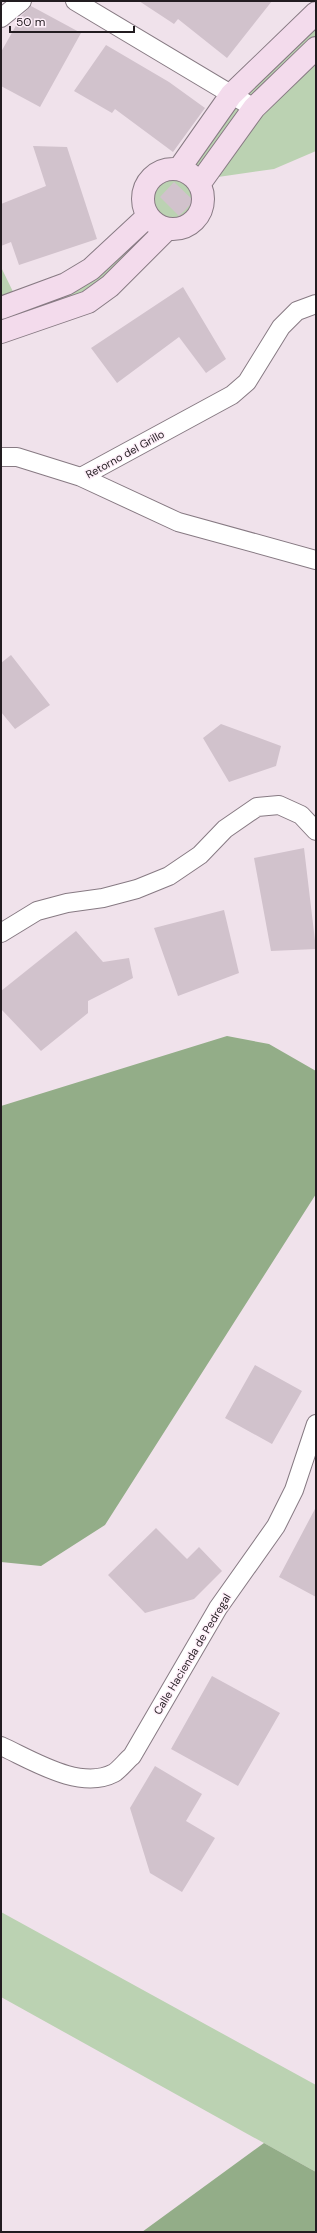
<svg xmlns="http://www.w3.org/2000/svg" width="317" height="2233" font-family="'DM Sans',sans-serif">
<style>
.green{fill:#bbd2b2}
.forest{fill:#93ad88}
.building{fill:#d1c2cc}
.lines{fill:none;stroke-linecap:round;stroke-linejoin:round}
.street-casing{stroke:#877a83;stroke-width:20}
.secondary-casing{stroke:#877a83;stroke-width:24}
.street{stroke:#fff;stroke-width:18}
.secondary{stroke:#f3dbec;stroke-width:22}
.labels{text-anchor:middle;stroke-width:3;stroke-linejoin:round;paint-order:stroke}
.street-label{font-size:11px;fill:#221c20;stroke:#feeff9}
</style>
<rect width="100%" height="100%" fill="#f0e2eb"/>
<path class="green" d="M316,13V151L274,169L218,177L203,191L202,209L192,223L176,229L110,286L1,332V267L18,302L66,284L148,216C138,194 146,174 170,168Z
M1,1912L316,2085V2172L1,1997Z"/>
<path class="forest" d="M227,1036L269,1044L316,1071V1194L105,1525L41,1566L1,1562V1106Z
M264,2143L316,2172V2232H142Z"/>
<path class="building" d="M139,1H272L227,58L178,19L174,24Z
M31,6L81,33L40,107L1,86V52L22,15Z
M106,45L169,82L205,108L173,152L115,109L112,113L74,91Z
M33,146L67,147L97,239L19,265L11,242L1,246V204L46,186Z
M174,182L194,201L179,216L160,197Z
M183,287L226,359L206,373L179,337L117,383L91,348Z
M11,655L50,705L15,729L1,712V663Z
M221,724L281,746L276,766L229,782L203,738Z
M304,848L316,949L271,951L254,858Z
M224,910L239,973L178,996L154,928Z
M76,931L103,962L129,958L133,978L88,1001V1013L41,1051L1,1009V991Z
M255,1365L302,1391L272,1444L225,1418Z
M316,1507V1597L279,1577Z
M156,1528L187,1559L199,1547L222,1571L194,1599L145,1613L108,1575Z
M212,1676L280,1713L238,1786L171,1749Z
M155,1766L202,1794L186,1821L215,1838L182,1892L150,1873L130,1808Z"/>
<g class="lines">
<defs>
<path id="street" d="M75,1L254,108
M1,18L22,1
M1,457H17L81,477L178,522L316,560
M81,477L232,395L247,382L281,327L297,311L316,304
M1,933L37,911L67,903L103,898L137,889L169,876L200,855L225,829L257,807L279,805L301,815L316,831
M1,1746C32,1760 80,1791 114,1773C120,1769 126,1761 132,1756L218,1608L276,1526L294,1490L316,1424"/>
<path id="secondary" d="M143 199a30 30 0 1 1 60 0a30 30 0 1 1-60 0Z
M179,169L231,95L316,13
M200,183L254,108L316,48
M1,308L66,284L91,269L148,216
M1,332L88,302L110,286L167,229"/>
</defs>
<use href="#street" class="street-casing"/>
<use href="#secondary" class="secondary-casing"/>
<use href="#street" class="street"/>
<use href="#secondary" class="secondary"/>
</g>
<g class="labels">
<g class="street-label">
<text transform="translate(125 454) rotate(-29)" y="4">Retorno del Grillo</text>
<text transform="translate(192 1654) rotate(-59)" y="4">Calle Hacienda de Pedregal</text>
</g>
</g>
<rect width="317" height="2233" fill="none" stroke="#221c20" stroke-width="4"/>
<path d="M10 26v6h124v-6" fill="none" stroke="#221c20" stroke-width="2"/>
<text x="16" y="26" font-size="12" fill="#221c20" stroke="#feeff9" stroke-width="3" paint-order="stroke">50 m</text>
</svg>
